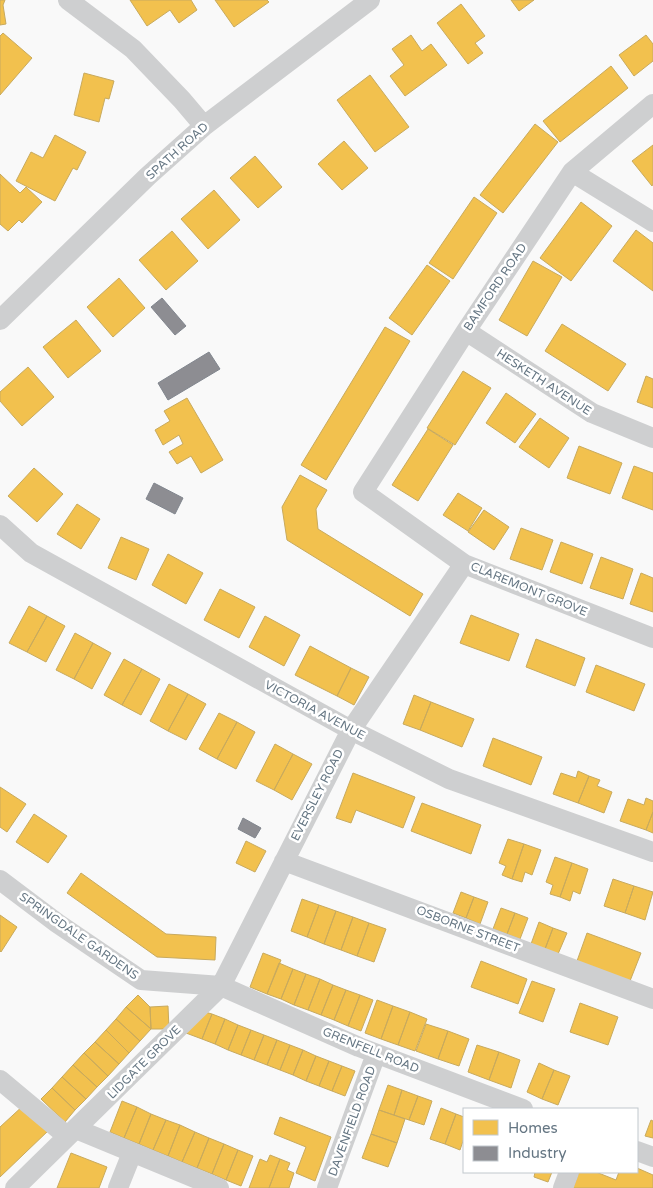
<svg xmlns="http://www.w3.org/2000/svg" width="653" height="1188" font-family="'Varela Round',sans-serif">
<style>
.homes{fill:#f2c14e;stroke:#c8aa5e}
.industry{fill:#8d8d92;stroke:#81868e}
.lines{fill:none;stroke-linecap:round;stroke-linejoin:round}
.minor{stroke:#cecfd0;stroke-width:20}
.labels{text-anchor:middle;stroke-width:5;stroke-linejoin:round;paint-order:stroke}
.street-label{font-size:12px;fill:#657683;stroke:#fff}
</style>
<rect width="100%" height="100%" fill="#f9f9f9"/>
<path class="homes" d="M0,0H5L3,5L6,24L0,25Z
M130,0H191L197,10L179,23L170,10L147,26Z
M215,0H267L269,2L234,27Z
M511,0H534L519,11Z
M461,4L485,36L475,43L483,53L468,64L437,23Z
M3,33L32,58L0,95V36Z
M411,35L422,51L431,44L447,65L405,96L390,76L404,65L392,49Z
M646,35L653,44V61L634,76L619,55Z
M611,66L628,88L560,142L543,121Z
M84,73L114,81L109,99L105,98L99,122L74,115Z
M370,75L409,127L375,152L337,100Z
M535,124L558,142L503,213L480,195Z
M55,135L86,152L77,170L73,168L55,201L16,181L31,152L43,158Z
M344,141L368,168L342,190L318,164Z
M653,145V184L652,186L632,161Z
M255,156L282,187L258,208L230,178Z
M0,174L20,193L26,187L42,202L22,223L19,220L8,231L0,224Z
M214,190L240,220L208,249L181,219Z
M474,197L497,213L453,279L429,263Z
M581,202L612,226L571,281L540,258Z
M636,230L653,243V291L613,261Z
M172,231L198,261L166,290L139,260Z
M533,261L562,277L527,336L499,320Z
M427,265L450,281L412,335L389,318Z
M119,278L145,308L113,337L87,307Z
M76,320L101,351L68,378L43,347Z
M562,324L626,364L608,391L545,351Z
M385,327L410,341L326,480L301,465Z
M28,367L54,397L22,426L0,401V392Z
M463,371L491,388L455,445L427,428Z
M646,376L653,379V408L637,402Z
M506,393L536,414L515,443L486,423Z
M187,398L223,460L201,473L191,456L177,464L169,452L183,444L179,435L163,445L155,430L170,421L164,411Z
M540,418L569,438L549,468L519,447Z
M428,429L453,445L418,501L392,485Z
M579,446L622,463L610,494L567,478Z
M634,466L653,473V510L622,498Z
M34,468L63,494L37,522L8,496Z
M300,475L327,490L316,509L318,529L423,594L410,616L287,540L282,507Z
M458,493L482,508L468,531L443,515Z
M77,504L100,519L81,549L57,534Z
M484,510L509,527L494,550L468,532Z
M521,528L553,540L542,570L510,559Z
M121,537L149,549L136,580L108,568Z
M561,542L593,554L582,584L550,572Z
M168,554L203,573L186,604L152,585Z
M601,557L633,569L623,599L590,588Z
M641,573L653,578V612L630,604Z
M220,589L255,607L239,638L204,620Z
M29,606L47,616L27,652L9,643Z
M471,615L519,634L509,661L460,643Z
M47,616L65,626L46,662L27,652Z
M265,616L300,635L284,666L249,647Z
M75,633L93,643L74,679L56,670Z
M536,639L585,658L575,686L526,667Z
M93,643L111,653L92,689L74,679Z
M310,646L351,668L337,696L295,675Z
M124,659L142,669L122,705L104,695Z
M596,665L645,684L634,711L586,692Z
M351,668L369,677L354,705L337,696Z
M142,669L160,679L141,715L122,705Z
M169,684L188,694L168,731L150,721Z
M188,694L206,704L186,740L168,731Z
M414,695L431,702L420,730L403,724Z
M431,702L474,719L462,747L420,730Z
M219,713L237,722L217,759L199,749Z
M237,722L255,732L236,769L217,759Z
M493,738L542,757L531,785L483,766Z
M275,744L293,754L274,790L256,781Z
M293,754L312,764L292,800L274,790Z
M578,771L589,776L578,803L553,794L561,773L576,778Z
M353,773L415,797L403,828L356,810L351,823L336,818Z
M589,776L600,780L597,786L612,792L604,813L578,803Z
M0,787L26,804L7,832L0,827Z
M646,798L653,801V812L646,830L620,821L628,799L644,805Z
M422,803L481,825L471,854L411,831Z
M653,812V833L646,830Z
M34,814L67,836L48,863L16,842Z
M508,839L524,844L512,879L502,875L506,866L499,863Z
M246,841L266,851L255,872L236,863Z
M524,844L541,850L532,875L525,872L522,882L512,879Z
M555,857L572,863L560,897L550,894L553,885L546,882Z
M572,863L588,869L580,894L573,891L570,901L560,897Z
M81,873L166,934L216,937L215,960L157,957L67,893Z
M613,879L634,886L625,913L604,906Z
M634,886L653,892L645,920L625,913Z
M461,892L474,897L466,918L453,913Z
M474,897L488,902L480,924L466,918Z
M302,899L319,905L307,937L291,931Z
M319,905L336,911L324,944L307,937Z
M501,908L515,913L507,934L493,929Z
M336,911L353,917L341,950L324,944Z
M515,913L528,918L520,939L507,934Z
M0,915L17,927L1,952L0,951Z
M353,917L369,923L357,956L341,950Z
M539,922L553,928L545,949L531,944Z
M369,923L386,929L374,962L357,956Z
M553,928L567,933L558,954L545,949Z
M587,933L641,953L630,981L577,961Z
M263,953L281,960L267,994L250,987Z
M481,961L527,979L518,1004L471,987Z
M279,963L293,969L281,999L267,994Z
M293,969L306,974L294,1005L281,999Z
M306,974L320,979L308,1010L294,1005Z
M320,979L333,985L321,1015L308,1010Z
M532,981L555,989L543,1022L519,1013Z
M333,985L346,990L334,1020L321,1015Z
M346,990L360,995L348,1026L334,1020Z
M138,995L150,1007L151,1029L126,1007Z
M360,995L373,1000L361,1031L348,1026Z
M377,1000L393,1006L381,1039L365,1033Z
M580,1003L618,1017L608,1045L570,1032Z
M168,1006L169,1029H151L150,1007Z
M393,1006L410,1012L398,1045L381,1039Z
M126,1007L151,1029L140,1041L116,1019Z
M205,1012L212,1014L202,1039L186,1033Z
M410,1012L427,1019L415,1051L398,1045Z
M212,1014L225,1019L215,1044L202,1039Z
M116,1019L140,1041L129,1053L106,1030Z
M225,1019L238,1025L228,1050L215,1044Z
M426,1024L448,1031L438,1059L416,1051Z
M238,1025L251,1030L241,1055L228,1050Z
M106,1030L129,1053L119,1064L95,1042Z
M251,1030L264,1035L254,1060L241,1055Z
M448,1031L469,1039L459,1066L438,1059Z
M264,1035L277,1040L267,1065L254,1060Z
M277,1040L290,1045L280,1070L267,1065Z
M95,1042L119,1064L108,1076L84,1053Z
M290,1045L303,1050L293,1075L280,1070Z
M477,1045L499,1052L489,1080L468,1072Z
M303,1050L316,1056L306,1081L293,1075Z
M499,1052L520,1060L511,1088L489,1080Z
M84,1053L108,1076L97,1087L73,1065Z
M316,1056L329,1061L319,1086L306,1081Z
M329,1061L342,1066L332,1091L319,1086Z
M539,1063L554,1070L542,1099L527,1092Z
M73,1065L97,1087L86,1099L62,1077Z
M342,1066L355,1071L345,1096L332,1091Z
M554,1070L570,1076L558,1105L542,1099Z
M62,1077L86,1099L75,1110L52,1088Z
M388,1085L402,1090L394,1115L379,1110Z
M52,1088L75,1110L65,1122L41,1099Z
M402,1090L418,1096L409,1120L394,1115Z
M418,1096L432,1101L424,1125L409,1120Z
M122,1101L137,1107L124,1138L110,1132Z
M25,1104L49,1130L0,1177V1127Z
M137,1107L151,1114L139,1144L124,1138Z
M441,1108L456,1114L445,1144L430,1139Z
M379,1110L405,1119L397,1143L371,1134Z
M151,1114L166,1120L153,1150L139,1144Z
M456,1114L464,1117V1138L460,1150L445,1144Z
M280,1117L331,1137L315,1181L296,1173L306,1147L274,1134Z
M166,1120L180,1125L168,1156L153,1150Z
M651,1120L653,1121V1138L645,1136Z
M180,1125L195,1132L182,1162L168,1156Z
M195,1132L209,1138L197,1168L182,1162Z
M371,1134L397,1143L388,1167L362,1158Z
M209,1138L224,1144L212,1174L197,1168Z
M224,1144L238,1150L226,1180L212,1174Z
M238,1150L253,1156L241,1186L226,1180Z
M71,1153L107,1167L99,1188H57Z
M270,1155L280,1159L269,1188H249L260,1159L267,1162Z
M280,1159L290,1163L287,1170L294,1173L289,1188H269Z
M637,1168L653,1175V1188H573L579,1172H596L616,1180L619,1172H637Z
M535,1172H552L548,1182L534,1177Z"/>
<path class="industry" d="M162,298L186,326L175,335L151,307Z
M209,352L220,369L168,400L158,383Z
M154,483L183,498L175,514L146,499Z
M243,818L261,828L255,838L238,829Z"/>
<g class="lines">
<path class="minor" d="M68,0L133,49L182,100L204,126
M653,104L572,172L466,331L363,492L464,564L653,638
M572,172L653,222
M0,320L148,176L204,126L370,0
M466,331L592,413L653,438
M0,525L31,553L351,730L449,779L653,852
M284,861L653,999
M0,880L57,923L141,980L221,986L359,1047L523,1109
M0,1080L67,1136
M76,1129L219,1188
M637,1151L653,1157
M15,1188L221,986L351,730L464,564
M118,1188L132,1153
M327,1188L376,1054
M563,1188L569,1172"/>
</g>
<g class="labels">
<g class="street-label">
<text transform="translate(177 151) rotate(-42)" y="4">SPATH ROAD</text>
<text transform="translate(495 287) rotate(-56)" y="4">BAMFORD ROAD</text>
<text transform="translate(544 382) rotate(33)" y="4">HESKETH AVENUE</text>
<text transform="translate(529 589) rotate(22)" y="4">CLAREMONT GROVE</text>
<text transform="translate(315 710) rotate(28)" y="4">VICTORIA AVENUE</text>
<text transform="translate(317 795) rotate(-63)" y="4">EVERSLEY ROAD</text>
<text transform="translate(468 929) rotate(21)" y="4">OSBORNE STREET</text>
<text transform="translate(79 936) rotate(35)" y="4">SPRINGDALE GARDENS</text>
<text transform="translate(371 1050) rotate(22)" y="4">GRENFELL ROAD</text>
<text transform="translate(144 1062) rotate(-45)" y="4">LIDGATE GROVE</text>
<text transform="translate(352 1121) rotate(-70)" y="4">DAVENFIELD ROAD</text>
</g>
</g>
<rect x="463" y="1108" width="175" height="65" fill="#ffffff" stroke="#c1c8cd"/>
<rect x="473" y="1120" width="25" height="15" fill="#f2c14e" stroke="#c1c8cd"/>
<text x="508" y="1133" font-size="15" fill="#657683">Homes</text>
<rect x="473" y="1146" width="25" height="15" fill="#8d8d92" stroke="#c1c8cd"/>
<text x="508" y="1158" font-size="15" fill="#657683">Industry</text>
</svg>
